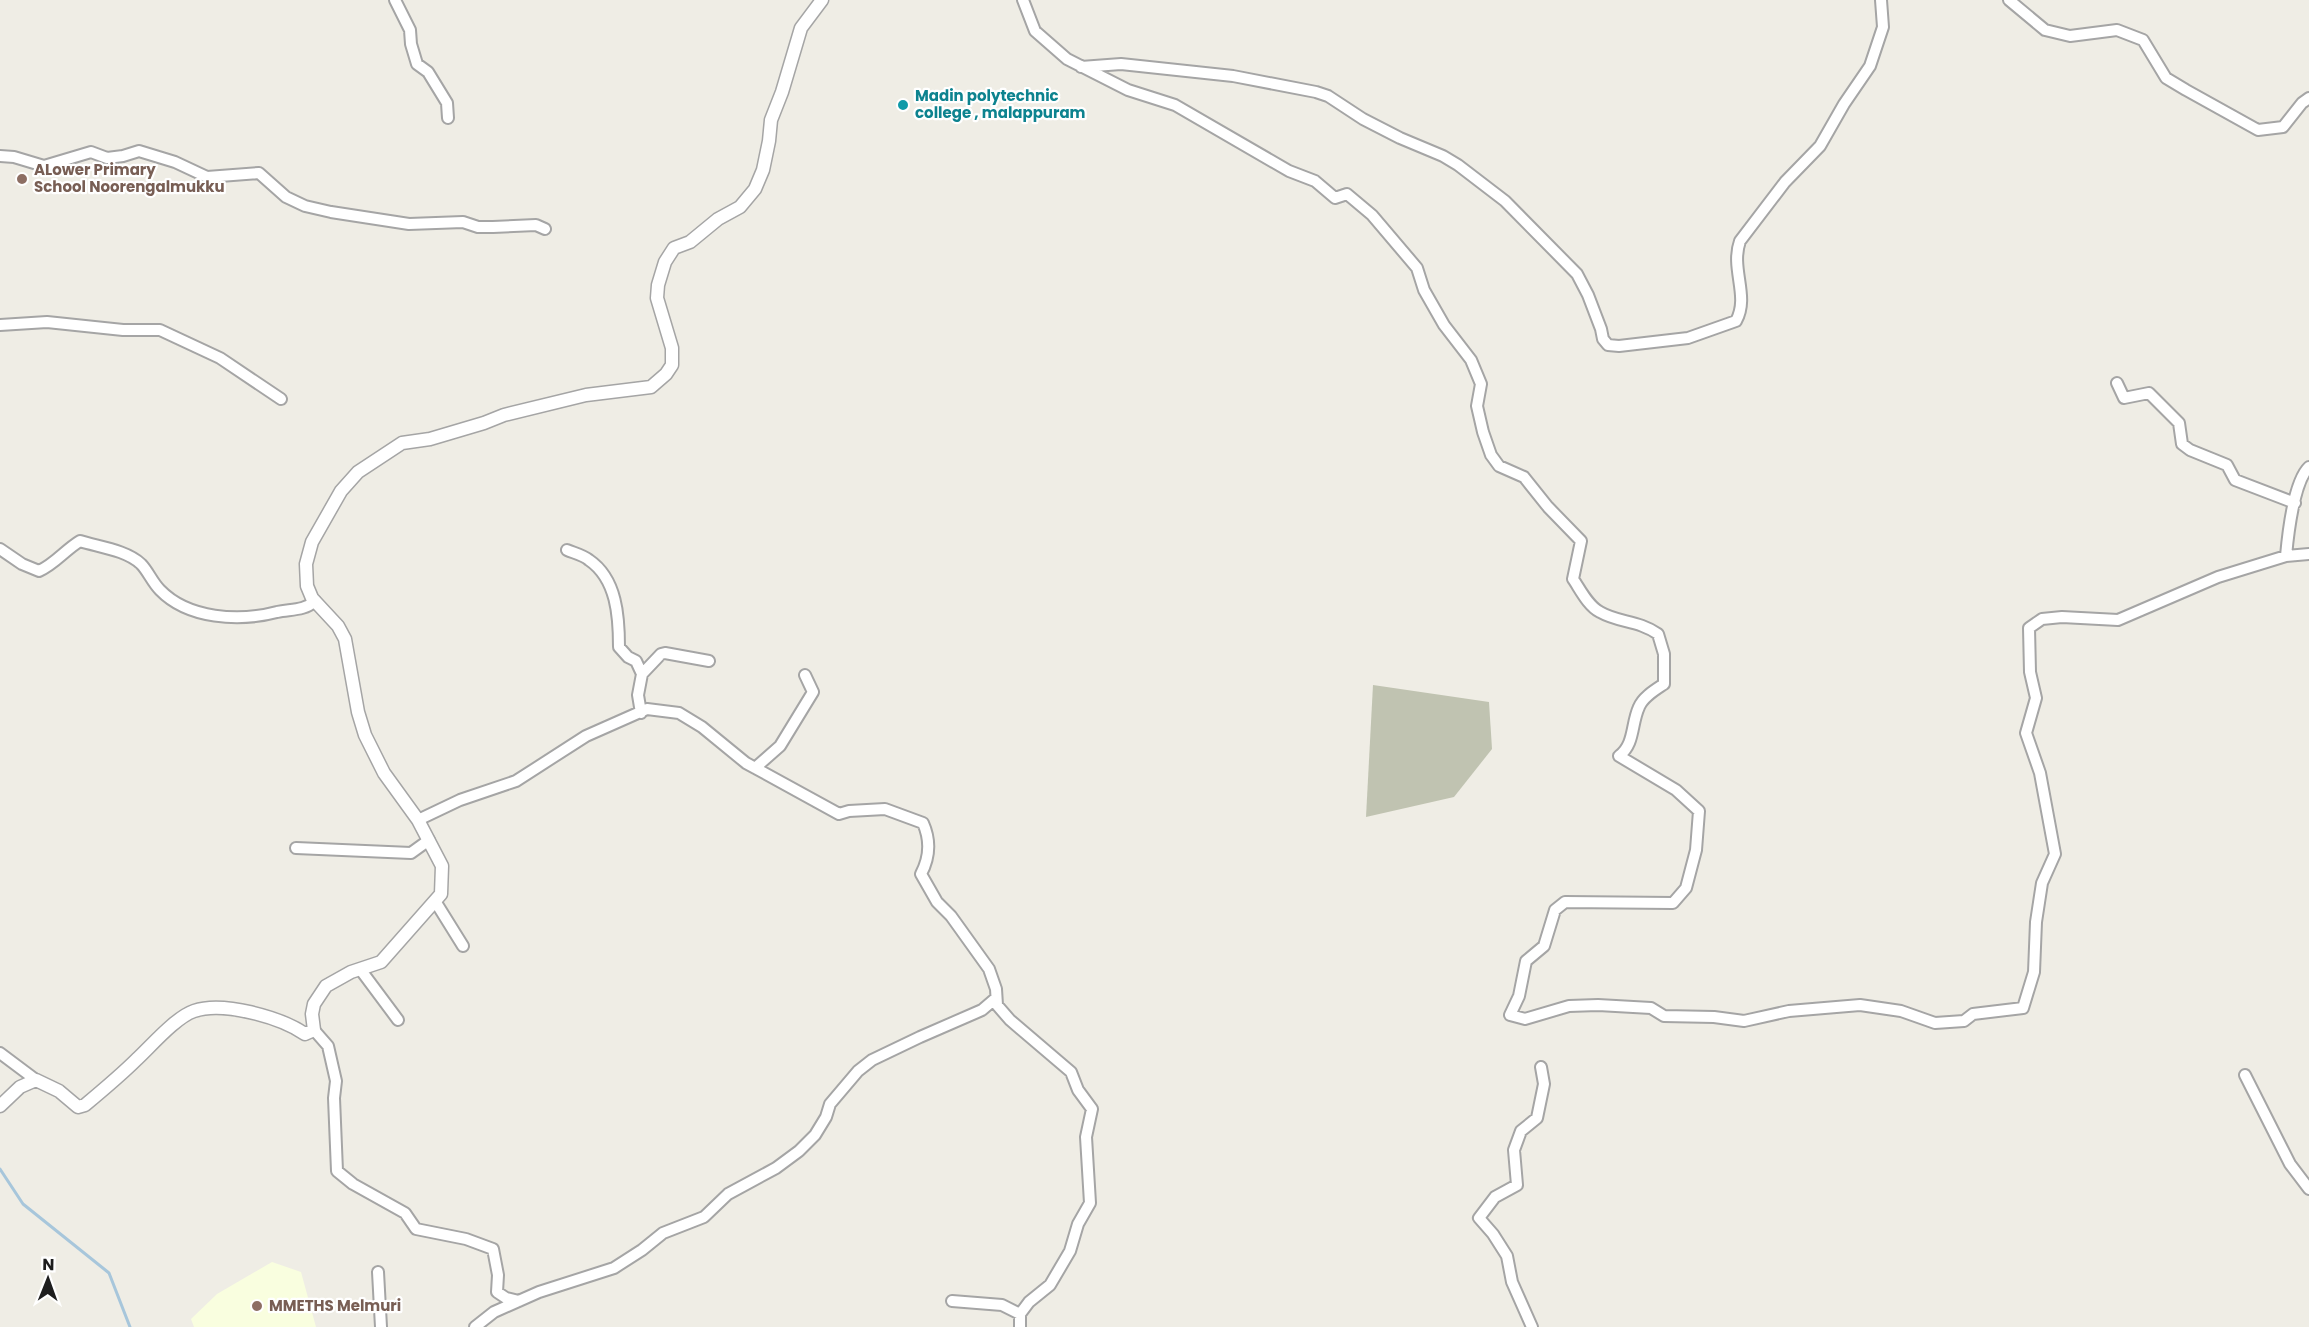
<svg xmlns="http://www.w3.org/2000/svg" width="2309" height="1327" font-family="Poppins,sans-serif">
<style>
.education{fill:#f9fedf}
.construction{fill:#c0c3b1}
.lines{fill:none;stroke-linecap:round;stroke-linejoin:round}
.stream{stroke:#a7c6db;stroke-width:3}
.minor-casing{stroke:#a5a5a5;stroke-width:14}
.tertiary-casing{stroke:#a5a5a5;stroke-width:15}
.minor{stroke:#fff;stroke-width:10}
.tertiary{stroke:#fff;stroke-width:12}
.culture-dot{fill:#0f9aa8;stroke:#fff;stroke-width:2}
.education-dot{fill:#8d6e63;stroke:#fff;stroke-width:2}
.labels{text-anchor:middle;stroke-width:4.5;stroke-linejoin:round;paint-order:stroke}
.culture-label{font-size:15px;font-weight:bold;fill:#0d838f;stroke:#fff;text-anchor:start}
.education-label{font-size:15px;font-weight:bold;fill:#785e54;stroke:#fff;text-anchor:start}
</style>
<rect width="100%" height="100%" fill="#efede5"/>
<path class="education" d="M272,1262L301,1272L316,1327H194L191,1319L217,1294Z"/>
<path class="construction" d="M1373,685L1489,702L1492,749L1454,797L1366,817Z"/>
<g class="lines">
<path class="stream" d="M0,1169L23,1204L109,1273L130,1327"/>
<defs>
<path id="minor" d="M395,0L410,30L411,44L417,64L428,72L447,103L448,118
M1023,0L1035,31L1067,59L1128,90L1175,105L1289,171L1315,181L1335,198L1347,194L1372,215L1417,268L1424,290L1444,325L1471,360L1481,384L1477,406L1483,432L1491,455L1499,466L1524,477L1548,507L1581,541L1573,579C1580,589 1588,606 1600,612C1619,623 1638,620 1658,634L1664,654V684C1655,690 1643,697 1639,707C1631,724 1635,744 1619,756L1676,790L1699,811L1696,850L1686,888L1673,903L1565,902L1555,910L1544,946L1526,961L1519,996L1510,1015L1525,1019L1569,1006L1598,1005L1651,1008L1664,1016L1714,1017L1744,1021L1789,1011L1860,1005L1901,1011L1935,1023L1964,1021L1973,1014L2023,1008L2034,972L2036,922L2042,883L2055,854L2040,773L2026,733L2036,698L2030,672L2029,628L2042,619L2062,617L2118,620L2218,577L2286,556
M2009,0L2045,30L2070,36L2117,30L2143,40L2166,78L2186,90L2258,130L2283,127L2302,103L2309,98
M1081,67L1121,64L1233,76L1316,92L1328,96L1363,119L1400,138L1443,156L1458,165L1505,201L1577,274L1588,295L1601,329L1603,339L1608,345L1619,346L1688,338L1736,321C1750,296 1730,269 1740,241L1785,182L1820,146L1844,104L1870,66L1883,27L1881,0
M0,156L14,157L44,166L91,152L107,158L123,156L139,151L175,162L207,177L259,173L286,197L305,206L331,212L409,224L463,222L478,227H493L536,225L545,229
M0,325L47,322L123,330H160L220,358L281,399
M2117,383L2124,398L2149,393L2179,423L2182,444L2190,450L2227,465L2235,480L2295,503
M2309,467C2294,481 2288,534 2286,556L2309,554
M0,549L22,564L39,571C55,564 65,550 80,541C99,547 126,550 141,564C148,571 152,582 160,590C188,619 239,622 277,612C291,609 304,611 315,601
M567,550C574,553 583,555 589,560C617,579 619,617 619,647L628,657L636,661L642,674L638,695L641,713
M642,674L661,654L665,653L709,661
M755,768L780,746L813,692L805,675
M418,820L460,800L516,781L586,736L647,709L679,713L702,727L746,763L839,814L849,811L885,809L923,823C931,841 930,857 921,874L937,902L951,916L989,969L996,989L997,1005L1010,1020L1071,1072L1078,1090L1092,1109L1086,1137L1090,1203L1078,1224L1070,1251L1050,1285L1029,1302L1020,1314V1327
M296,848L411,853L429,840
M435,901L463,946
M360,969L398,1020
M314,1030L328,1046L336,1081L334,1098L337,1171L353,1184L405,1213L416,1229L466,1239L493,1249L498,1275L497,1292L506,1298L519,1301
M0,1053L36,1080
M2245,1075L2290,1164L2309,1189
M378,1272L381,1327
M952,1301L1002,1305L1020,1314
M475,1327L494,1312L539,1292L614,1268L642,1250L663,1233L704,1217L728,1194L776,1168L799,1151L815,1135L826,1117L830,1104L858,1071L872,1060L920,1037L982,1010L996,998
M1532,1327L1512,1282L1507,1256L1493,1234L1479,1218L1495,1197L1517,1185L1514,1150L1521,1131L1537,1118L1544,1084L1541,1067"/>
<path id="tertiary" d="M0,1106L20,1087L36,1080L59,1091L78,1107L85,1105C103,1090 121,1075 137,1059C151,1046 176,1017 194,1011C223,1001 280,1017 305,1034L314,1030L312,1014L314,1004L326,986L351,972L381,962L441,894L442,866L418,820L384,773L365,735L358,712L345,639L338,626L312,598L307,586L306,564L312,542L341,491L358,472L402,443L430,439L484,423L504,415L586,395L651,387L666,374L672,365V348L657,298L658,285L665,262L674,248L690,242L718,219L740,207L755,189L763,170L769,141L771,120L782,92L801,28L822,0"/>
</defs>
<use href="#minor" class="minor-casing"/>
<use href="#tertiary" class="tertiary-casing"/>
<use href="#minor" class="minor"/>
<use href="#tertiary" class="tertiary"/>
</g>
<circle class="culture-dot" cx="903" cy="105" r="6"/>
<g class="education-dot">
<circle cx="22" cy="179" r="6"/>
<circle cx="257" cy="1306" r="6"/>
</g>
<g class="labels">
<g class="culture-label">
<text x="915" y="101">Madin polytechnic<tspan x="915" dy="17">college , malappuram</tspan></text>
</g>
<g class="education-label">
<text x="34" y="175">ALower Primary<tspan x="34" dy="17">School Noorengalmukku</tspan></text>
<text x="269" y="1311">MMETHS Melmuri</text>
</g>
</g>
<g transform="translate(48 1279) rotate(1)" stroke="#ffffff" stroke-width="4.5" paint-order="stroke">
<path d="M0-4.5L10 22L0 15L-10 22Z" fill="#1e1e1e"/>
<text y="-9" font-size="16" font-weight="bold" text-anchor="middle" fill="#1e1e1e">N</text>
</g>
</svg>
